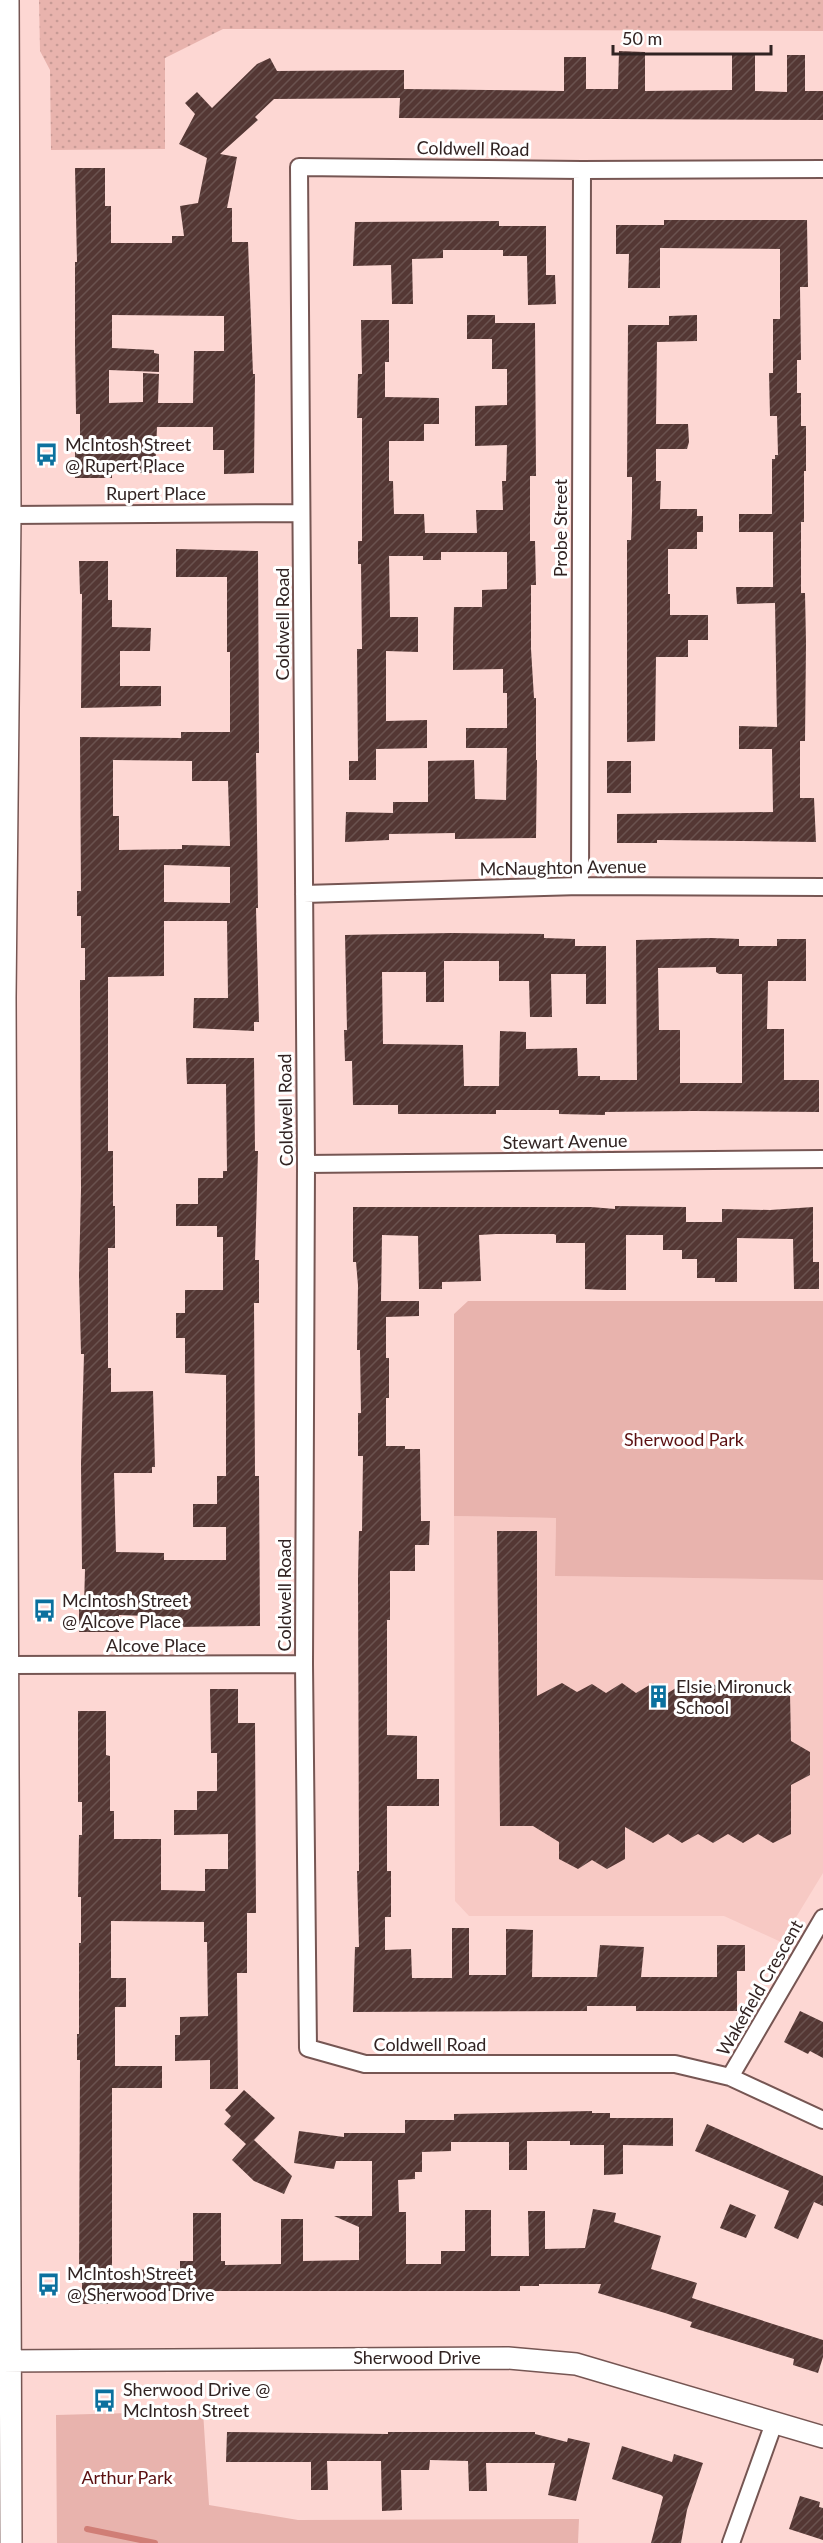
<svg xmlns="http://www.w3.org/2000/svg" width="823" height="2543" font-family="Lato,sans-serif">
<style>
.built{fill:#f7c9c4}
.grass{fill:url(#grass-dots)}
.green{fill:#e8b3ad}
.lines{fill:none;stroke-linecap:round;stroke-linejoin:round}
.stream{stroke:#d07e76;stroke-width:6}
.building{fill:url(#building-hatch);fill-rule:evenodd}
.minor-casing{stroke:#765653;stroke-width:20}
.tertiary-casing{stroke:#765653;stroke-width:24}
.minor{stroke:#fff;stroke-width:16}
.tertiary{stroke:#fff;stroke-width:21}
.labels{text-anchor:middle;stroke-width:6;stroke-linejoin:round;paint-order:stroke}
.street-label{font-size:18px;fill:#312322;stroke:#fff}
.poi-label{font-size:18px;fill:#312322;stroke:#fff;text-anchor:start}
.park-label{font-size:18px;fill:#5b1011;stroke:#fff}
</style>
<defs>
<pattern id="grass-dots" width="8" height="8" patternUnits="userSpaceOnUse" patternTransform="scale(1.5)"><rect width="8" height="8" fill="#e8b3ad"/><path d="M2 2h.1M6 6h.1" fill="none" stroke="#c79a95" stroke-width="1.8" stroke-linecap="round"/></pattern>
<pattern id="building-hatch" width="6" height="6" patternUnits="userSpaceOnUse" patternTransform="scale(1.5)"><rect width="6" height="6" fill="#543734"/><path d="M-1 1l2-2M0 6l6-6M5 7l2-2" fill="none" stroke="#6a524f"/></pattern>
</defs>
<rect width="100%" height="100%" fill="#fdd7d3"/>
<path class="built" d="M454,1516L556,1518L555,1576L823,1580V1873L781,1942L724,1916H469L455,1901Z"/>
<path class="grass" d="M39,0H823V31L223,29L165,58V149L51,150L50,70L40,51Z"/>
<path class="green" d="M468,1301H823V1580L555,1576L556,1518L454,1516V1314Z
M203,2411L209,2505L298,2520L579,2519L578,2543H57L56,2415Z"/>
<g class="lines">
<path class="stream" d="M87,2529L155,2543"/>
</g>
<path class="building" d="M619,51L645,52V91L732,90V55H755V91L787,92V55H805V91H823V120L399,118L400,98L274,99L255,117L258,120L220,154L237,157L227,208H232V242H248L253,374H255L254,473L224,474V450H213V427H157L155,473H112V478H75V450H80V414H76L75,344V262H77L75,168H105V206H111V243H172V236H184L180,206L198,203L207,158L179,144L195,114L185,103L197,92L212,108L257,64L270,58L277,71L404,70V89L564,91V57H586V89H618ZM112,315L224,316V351H194L193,403H158L159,374L143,373V402L109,403V370L159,372V354L154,353V350L112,348Z
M664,220H807L808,287H800L801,360H797V393H801V426H806V471H804V522H801V593H805L806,643L805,741H800V798H814L816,842L657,840V843H617V814L773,812L772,749H739V726L777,727L775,603L737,604L736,587H773V532H739V514H772V459H775V455H778L777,416H770L769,373H773V319H780V249L660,248V288H628L629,254H616V225H664Z
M499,221V226H546V275H555L556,304L528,305L527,256H503V250H443V258L412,259L413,304H392L391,265L353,266L355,222Z
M467,315H495V323H535L536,476H530V541H535L536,585H531V649L534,698H536V760H537L536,838L455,839V833L389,834V840L345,842L346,812L393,813V802H428V761L474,760L475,799L506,800L507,748H466V728H507V693H503V669L453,670V642L454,607H482V590L507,589V552H441V560H423V556H389L390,617H418V652L386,651V721L427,720V748L376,749V780H349V761H358L357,649H362L361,564H358V541H362V418H357L358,374H362L361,320H389V362H385V397L439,398V424H424V441H389V481H393L394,514H424L425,533H477L476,510H503L502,481H506L507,445L475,446V406L507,405V369H492V339H467Z
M697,315V341L657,342L656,424H688L689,442L687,449H656V481H661L660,509H697V516H703V532H697V549H668V594H670V615H708V640H688V657H656L655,741L627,742V540H631L632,512V477H627L628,325H669V316Z
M176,549L258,551L259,753H256L258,908H256L259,1022H254V1031L193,1028L194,998H228L227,921H164V976L108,977V1151H113V1206H115V1248H108V1368H111V1392L153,1391L155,1467H152V1473H114L116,1552L164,1553V1560H226V1527H193V1504H217V1476H226V1375L185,1373V1338H176V1313H185V1290H223V1237H217V1226H176V1204H198V1178H223V1171H227L226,1084H187L186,1058H254L255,1151H258L255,1260H259V1303H254L255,1476H259L260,1626L176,1627V1617L119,1615V1632H79V1606H84L85,1569H82L81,1464L84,1354H81L79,1276L81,1190L80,980H85V948H81V916H77V891H81L80,737L181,738V732H230V652H227V577H176ZM113,760L192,761V781H228L230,846L182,845V849L119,850V816H113ZM164,865L230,867V903L164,902Z
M79,561H108V600H112V627L151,628L150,651H120V686H161V706L81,708L82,594H80Z
M607,761H631V793H607Z
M452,933L544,934V938L575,939V946H606V1004H586V974H551L552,1017H530L529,981H499V961H444V1002H426V972H382L383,1044L463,1045L464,1086H499L500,1031L526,1032V1049L577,1048L578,1076H600V1080H637L636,940L711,938L739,939V946H777V939H806V981H768L767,1029H784V1080H819V1112L693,1111L605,1112V1115L559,1114V1110H496V1114H398V1105H353L352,1061H345L344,1030H347L345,935ZM716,967V972L719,974H742V1083H680V1030H659L658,968Z
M615,1206L686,1207V1222H722V1209L770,1210L813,1207V1262H819V1289H794L793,1239L737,1238V1282H715V1278H697V1259H682V1250H663V1235H626V1290H607L585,1289V1243H556V1235L554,1234H496L479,1235L481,1281L442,1282V1289H419L418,1236L382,1235L381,1301H419V1316L386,1317V1358H389V1398H386V1446H405V1449H420L421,1521H430L429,1545H415V1571H390V1620H387V1735L417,1736V1779H439V1806H387V1871H391V1917H385V1950L411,1949L412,1978H452V1928H469V1975H506V1929L533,1930L532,1977H597L600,1945L644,1947L641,1977H717V1945H745V1971H737V2011H636V2006H587V2011L353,2012L355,1947H359L357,1871H359L358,1578L359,1531H362L363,1456H358V1413H361L360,1350H357L358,1285L356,1262H353V1207H591L615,1209Z
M497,1531H537V1696L562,1683L577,1692L592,1684L606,1693L622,1683L636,1693L653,1683L668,1693L682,1684L698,1693L713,1684L728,1693L743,1684L757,1692L773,1684L790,1694L791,1741L810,1752V1775L791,1785V1834L773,1843L758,1834L743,1843L728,1834L713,1843L698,1834L682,1843L668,1834L653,1843L625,1827V1859L607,1869L592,1860L578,1869L559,1859V1842L533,1826H500Z
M210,1689H238V1723H255L256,1913H247V1973H237L238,2089H210V2060L175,2061V2035H180V2017L208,2016L207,1942H204V1922L111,1921V1978H126V2007H115V2066H162V2088H112V2270L180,2269V2261H193V2213H221V2261H225V2265L281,2264V2219H303V2261L359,2260V2227L334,2216H372V2161H336L334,2169L294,2163L299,2131L344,2137V2133H405V2120H454V2114L592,2111V2113H610V2118H673V2146L623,2145V2174L604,2175V2145H570V2141H527V2170H509V2142H451V2151L422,2152V2172H415V2179L398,2180L399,2212H406V2264H441V2251H465V2210H491V2256H529L528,2211H545V2249L585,2248L593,2209L616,2213L614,2222L661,2236L651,2269L697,2283L692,2298L823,2340V2357L818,2373L793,2365L794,2359L690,2327L692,2322L665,2313L598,2293L601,2284H539V2286H520V2291H161V2295H108V2304H82V2282H79L80,2060H77V2034H79V1943H81V1897H78L79,1835H82V1802H78V1711H106V1755L110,1756V1811H114V1839H161V1890L205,1891V1869H228V1834L174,1835V1810H197V1791H217V1753H211Z
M800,2011L823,2022V2058L810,2051L808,2054L784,2042Z
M244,2090L275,2118L254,2140L292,2176L284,2194L254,2181L232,2160L246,2144L224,2124L231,2116L225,2110Z
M707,2124L823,2176V2206L814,2202L798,2239L774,2228L789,2191L695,2151Z
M730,2204L756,2215L746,2238L720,2228Z
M227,2432L388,2434V2432H535V2434L567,2442L568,2438L590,2443L576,2501L548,2495L555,2463H486L487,2491H469L468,2461L430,2460L429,2470H401L402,2510L382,2511L381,2461H327L328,2490H311V2462H226Z
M622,2446L672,2462L674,2454L703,2463L687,2510L681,2543H651L663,2497L661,2495L612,2479Z
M800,2496L820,2502L819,2507L823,2508V2540L789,2529Z"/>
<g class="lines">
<defs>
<path id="minor" d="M823,169L582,170L299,167L306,1164L304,1664L308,2048L365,2064H675L730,2077L823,2120
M10,515L301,513
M580,886L582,170
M304,894L580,886L823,887
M306,1164L823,1159
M8,1665L304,1664
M730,2077L823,1918
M731,2543L774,2423"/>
<path id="tertiary" d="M8,0L10,515L5,998L11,2543
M0,2361L508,2358L576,2364L823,2437"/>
</defs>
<use href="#minor" class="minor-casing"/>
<use href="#tertiary" class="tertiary-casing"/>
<use href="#minor" class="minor"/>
<use href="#tertiary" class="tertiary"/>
</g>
<defs>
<symbol id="bus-bare" viewBox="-9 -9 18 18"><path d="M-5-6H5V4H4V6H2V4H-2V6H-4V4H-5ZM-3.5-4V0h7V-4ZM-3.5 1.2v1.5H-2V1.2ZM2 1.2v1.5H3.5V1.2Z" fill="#0c719e" stroke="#fff" stroke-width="2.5" paint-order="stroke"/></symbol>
<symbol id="building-bare" viewBox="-9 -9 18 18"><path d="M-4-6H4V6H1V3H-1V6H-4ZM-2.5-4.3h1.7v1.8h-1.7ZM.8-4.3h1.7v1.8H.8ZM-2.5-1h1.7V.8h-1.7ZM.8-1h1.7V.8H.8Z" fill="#0c719e" stroke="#fff" stroke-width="2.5" paint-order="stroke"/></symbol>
</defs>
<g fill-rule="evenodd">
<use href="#bus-bare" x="30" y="438" width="33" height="33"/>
<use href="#bus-bare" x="28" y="1594" width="33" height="33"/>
<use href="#building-bare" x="642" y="1680" width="33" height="33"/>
<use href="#bus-bare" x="32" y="2268" width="33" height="33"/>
<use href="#bus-bare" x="88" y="2384" width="33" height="33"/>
</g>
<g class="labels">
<g class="street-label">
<text transform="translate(473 149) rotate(1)" y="6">Coldwell Road</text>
<text x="156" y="500">Rupert Place</text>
<text transform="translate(561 528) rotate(-90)" y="6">Probe Street</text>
<text transform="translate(283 624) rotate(-90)" y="6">Coldwell Road</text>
<text transform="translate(563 868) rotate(-1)" y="6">McNaughton Avenue</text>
<text transform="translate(286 1110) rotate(-91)" y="6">Coldwell Road</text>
<text transform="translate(565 1142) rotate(-1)" y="6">Stewart Avenue</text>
<text transform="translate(285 1595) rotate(-90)" y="6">Coldwell Road</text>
<text x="156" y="1652">Alcove Place</text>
<text transform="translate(760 1988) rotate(-60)" y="6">Wakefield Crescent</text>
<text x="430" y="2051">Coldwell Road</text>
<text x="417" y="2364">Sherwood Drive</text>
</g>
<g class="poi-label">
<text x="65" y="451">McIntosh Street<tspan x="65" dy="21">@ Rupert Place</tspan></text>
<text x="62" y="1607">McIntosh Street<tspan x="62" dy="21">@ Alcove Place</tspan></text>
<text x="676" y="1693">Elsie Mironuck<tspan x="676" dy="21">School</tspan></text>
<text x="67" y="2280">McIntosh Street<tspan x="67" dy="21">@ Sherwood Drive</tspan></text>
<text x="123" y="2396">Sherwood Drive @<tspan x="123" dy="21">McIntosh Street</tspan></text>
</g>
<g class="park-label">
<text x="684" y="1446">Sherwood Park</text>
<text x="127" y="2484">Arthur Park</text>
</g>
</g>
<path d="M613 45v9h158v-9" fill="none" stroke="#312322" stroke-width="3"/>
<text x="622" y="45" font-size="18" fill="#312322" stroke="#ffffff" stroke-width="4.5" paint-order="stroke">50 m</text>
</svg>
